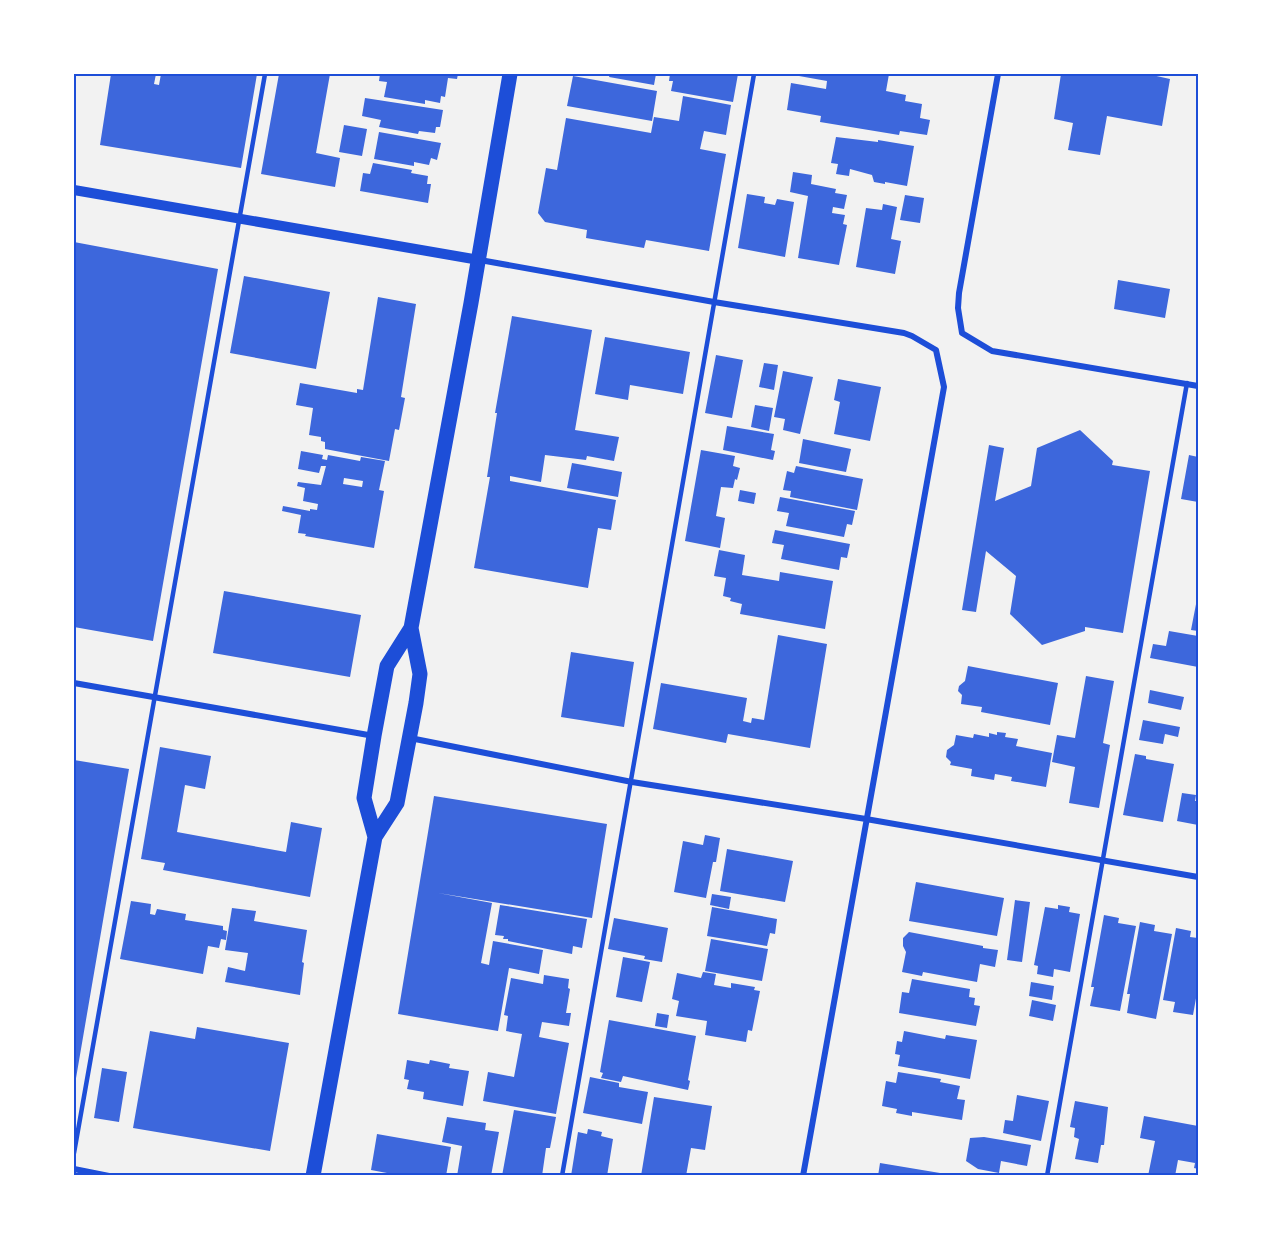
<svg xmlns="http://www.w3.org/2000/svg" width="1272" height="1249" font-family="Figtree,sans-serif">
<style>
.building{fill:#3d67dc;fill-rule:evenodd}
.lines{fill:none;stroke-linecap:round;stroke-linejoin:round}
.service{stroke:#1d4ed8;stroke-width:4.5}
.minor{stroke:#1d4ed8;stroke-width:6}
.tertiary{stroke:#1d4ed8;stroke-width:10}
.primary{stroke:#1d4ed8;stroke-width:15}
.neatline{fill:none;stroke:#1d4ed8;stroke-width:2}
</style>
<rect width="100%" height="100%" fill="#f2f2f2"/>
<path class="building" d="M111,74H156L154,84L159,85L161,74H257L241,168L100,145Z
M279,74H330L316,153L340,158L335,187L261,174Z
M380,74H458L457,79L448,78L445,97L441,96L440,103L425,100V104L384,97L387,82L379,81Z
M610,74H656L654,85L609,77Z
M670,74H738L733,102L671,91L673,81H669Z
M799,74H889L886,91L906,95L905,101L922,104L920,118L930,120L927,135L900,131L899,135L820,122L821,116L787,110L791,83L826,89L827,81L799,76Z
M1061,74H1152V75L1170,79L1162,126L1107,116L1100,155L1068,150L1073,123L1054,119Z
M573,76L657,91L652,121L567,106Z
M683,96L731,105L726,135L704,131L700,149L726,154L709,251L646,240L644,248L586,238L587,230L545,222L538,213L546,168L557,170L566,118L651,133L654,117L679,121Z
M365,98L443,110L440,127H436L435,133L419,131L418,134L379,127L381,120L362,116Z
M344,125L367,129L362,156L339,152Z
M379,132L441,143L437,160L431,158L429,165L414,162V166L374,159Z
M836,137L878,142V140L914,146L907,186L885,182V184L874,182L872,175L850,169L849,176L836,174L838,164L831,163Z
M373,163L412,170L411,173L428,176L427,184H431L428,203L360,191L363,173L370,174Z
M793,172L812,175L811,184L836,189L835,193L847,195L844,209L833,207L832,213L845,215L843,224L847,225L839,265L798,258L808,196L790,192Z
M747,194L765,197L764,203L775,205L777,199L794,202L785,257L738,248Z
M905,195L924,198L920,223L900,220Z
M883,204L897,207L891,239L901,241L895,274L856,267L866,208L882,210Z
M74,242L218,269L153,641L74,627Z
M244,276L330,292L316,369L230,353Z
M1118,280L1170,289L1165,318L1114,309Z
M378,297L416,304L401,397L405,398L399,430L395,429L389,461L325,449V442L321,441V437L309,435L313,408L296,405L300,383L357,393V389L363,390Z
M512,316L592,330L575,430L619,437L614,461L587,456L586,460L545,455L541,482L510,476V481L616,500L611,530L598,528L588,588L474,568L490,477H487L497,413H495Z
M605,337L690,352L683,394L630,385L628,400L595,394Z
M716,355L743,360L732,418L705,413Z
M764,363L778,365L774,390L759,387Z
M783,371L813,377L800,434L783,430L785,419L774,417Z
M838,379L881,387L870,441L834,434L840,402L834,400Z
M755,405L773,408L769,431L751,427Z
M727,426L774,434L771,450L775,451L773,460L723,450Z
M1080,430L1113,461L1112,465L1150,471L1123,633L1085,627V631L1042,645L1010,614L1016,576L986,551L976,612L962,610L989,445L1004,448L995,501L1031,486L1037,448Z
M803,439L851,449L846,472L799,463Z
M701,450L735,456L733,466L740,468L737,480L735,479L733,488L721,487L716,516L725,518L720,548L685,541Z
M301,451L323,455L322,459L327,460L328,455L360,461L361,457L385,461L379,490L384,491L374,548L305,536L306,534L298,533L301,515L282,511L283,506L310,511V509L317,510L318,504L303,501L305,488L297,486L298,482L321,485L326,466H321L319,473L298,469ZM344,478L363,481L362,487L343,484Z
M1189,455L1198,457V502L1181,499Z
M572,463L622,472L618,497L567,488Z
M796,466L863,479L857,510L790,497L791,491L783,490L787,471L794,473Z
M740,490L756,493L754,504L738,501Z
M780,497L855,511L852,525L847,524L844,537L786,526L789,513L777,511Z
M775,530L850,544L847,558L841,557L839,570L781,559L784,545L772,543Z
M719,550L745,555L742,575L779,581L780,572L833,581L825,629L740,614L742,604L730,601L731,598L723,596L726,578L714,576Z
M224,591L361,615L350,677L213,653Z
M1197,599H1198V631L1191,630Z
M1169,631L1198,636V667L1150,658L1153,644L1166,646Z
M778,635L827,644L810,748L728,734L726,743L653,729L661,683L747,698L743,721L751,723L752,718L764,720Z
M571,652L634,662L624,727L561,717Z
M968,666L1058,683L1050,725L981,712L982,707L961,704L962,695L958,691L959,686L965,681Z
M1086,676L1114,681L1103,743L1110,745L1099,808L1069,803L1075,767L1052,762L1057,735L1075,738Z
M1150,690L1184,697L1181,710L1148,703Z
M1143,720L1180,727L1178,737L1165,734L1163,744L1139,740Z
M997,732L1006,733L1005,737L1018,739L1016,746L1052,753L1046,787L1011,781L1012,777L995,774L994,780L971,776L972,769L950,765L951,762L946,757L947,750L954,745L956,735L973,738L974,734L989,737V733L997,735Z
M160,747L211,756L205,789L185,785L177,832L286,852L291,822L322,828L310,897L163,870L165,863L141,859Z
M1135,754L1146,756V759L1174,764L1163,822L1123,815Z
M74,760L129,769L75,1084H74Z
M1182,793L1196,795L1195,801H1198V825L1177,821Z
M434,796L607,824L592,918L438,893L492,903L481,963L489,965L493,941L543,950L539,974L509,968L498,1031L398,1014Z
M705,835L720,838L716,862H713L706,898L674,892L683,841L703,845Z
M727,849L793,861L785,902L720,891Z
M916,882L1004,898L997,936L909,921Z
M712,894L731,897L729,909L710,905Z
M1015,900L1030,902L1022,962L1007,960Z
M131,901L151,904L150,914L155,915L157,909L186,914L185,920L223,926V930L227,931L226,940L221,939L219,948L208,946L203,974L120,959Z
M500,905L587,919L582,948L573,946L572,954L508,941V939H503L504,936L495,935Z
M1058,905L1070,907L1069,912L1080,914L1070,972L1054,969L1053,977L1037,974L1038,966L1034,965L1045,907L1058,909Z
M712,907L777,919L775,934L770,933L767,946L707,936Z
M232,908L256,911L254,921L307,930L302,962L304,963L300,995L225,982L228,967L245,971L248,953L225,950Z
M1104,915L1119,918L1118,923L1136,926L1120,1011L1090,1006L1094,987H1091Z
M614,918L668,928L662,962L644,959L645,956L608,949Z
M1140,922L1155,925L1154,931L1172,934L1156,1019L1127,1013L1130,994H1127Z
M1176,928L1191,931L1190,937L1198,938V987L1193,1015L1173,1012L1175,1002L1163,1000Z
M909,932L983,946V948L998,950L995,967L980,964L977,982L923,972L922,976L902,972L906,952L903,946V938Z
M711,939L768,949L762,981L705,971Z
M623,957L650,962L642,1002L616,997Z
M703,972L716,974L714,985L731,988V983L755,987L754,990L760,991L752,1031L748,1030L746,1042L705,1035L707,1021L676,1016L679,1001L672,999L677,973L701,978Z
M544,975L569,979L568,988L570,989L566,1013H571L569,1026L542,1022L539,1037L569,1043L556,1114L483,1101L488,1072L514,1077L522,1034L506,1031L508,1016L504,1015L511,978L543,984Z
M912,979L970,989L969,997L975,998L974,1005L980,1006L976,1026L899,1013L902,992L909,993Z
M1031,982L1054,986L1052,1000L1029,996Z
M1032,1000L1056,1005L1053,1021L1029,1016Z
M657,1013L669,1015L667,1028L655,1026Z
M609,1020L696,1036L688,1080L690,1081L688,1090L623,1076L621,1082L601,1078L603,1073L600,1072Z
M197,1027L289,1043L270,1151L133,1128L150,1031L195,1039Z
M904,1031L945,1039L946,1035L977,1040L970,1079L898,1066L900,1055L895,1054L897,1041L902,1042Z
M407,1060L429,1064L430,1060L450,1064L449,1068L469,1071L463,1106L423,1099L424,1092L407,1089L409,1080L404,1079Z
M102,1068L127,1072L119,1122L94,1118Z
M898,1072L941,1079L940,1082L960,1086L957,1099L965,1100L962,1120L912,1112V1116L896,1113L897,1109L882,1106L886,1081L896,1083Z
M590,1077L619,1083V1087L648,1092L642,1124L583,1113Z
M1017,1095L1049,1101L1041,1141L1003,1133L1005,1120L1013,1121Z
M654,1097L712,1106L705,1150L691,1148L686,1176H641Z
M1075,1101L1108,1107L1104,1145H1101L1098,1163L1075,1159L1079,1139L1074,1137L1075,1128L1070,1127Z
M514,1110L556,1117L550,1148H546L542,1176H502Z
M1144,1116L1198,1126V1169L1194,1168L1195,1163L1178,1160L1175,1176H1148L1155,1141L1140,1138Z
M447,1117L486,1123L485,1130L499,1132L491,1176H457L462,1146L442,1142Z
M588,1129L602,1132L601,1136L613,1139L607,1176H571L578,1132L587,1134Z
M377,1134L451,1147L446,1176H403L371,1170Z
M984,1137L1031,1145L1027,1166L1001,1161L999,1173L978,1169L966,1161L970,1138Z
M880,1163L946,1174V1176H878Z"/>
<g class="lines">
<path class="service" d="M74,1153L265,74
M562,1176L754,74
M1047,1176L1187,383"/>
<path class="minor" d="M998,74L959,293L958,308L962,333L992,351L1198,386
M480,260L714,302L904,333L912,336L936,350L944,387L803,1176
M74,683L374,736
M410,738L632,782L866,819L1198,877
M74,1169L109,1176"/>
<path class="tertiary" d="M74,190L479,260"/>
<path class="primary" d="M375,837L364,798L374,736L387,666L411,628
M313,1176L375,837L397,803L416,703L420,674L411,628L471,303L510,74"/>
</g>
<rect width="1272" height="1249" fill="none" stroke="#ffffff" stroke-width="150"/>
<rect x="75" y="75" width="1122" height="1099" class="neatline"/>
</svg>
